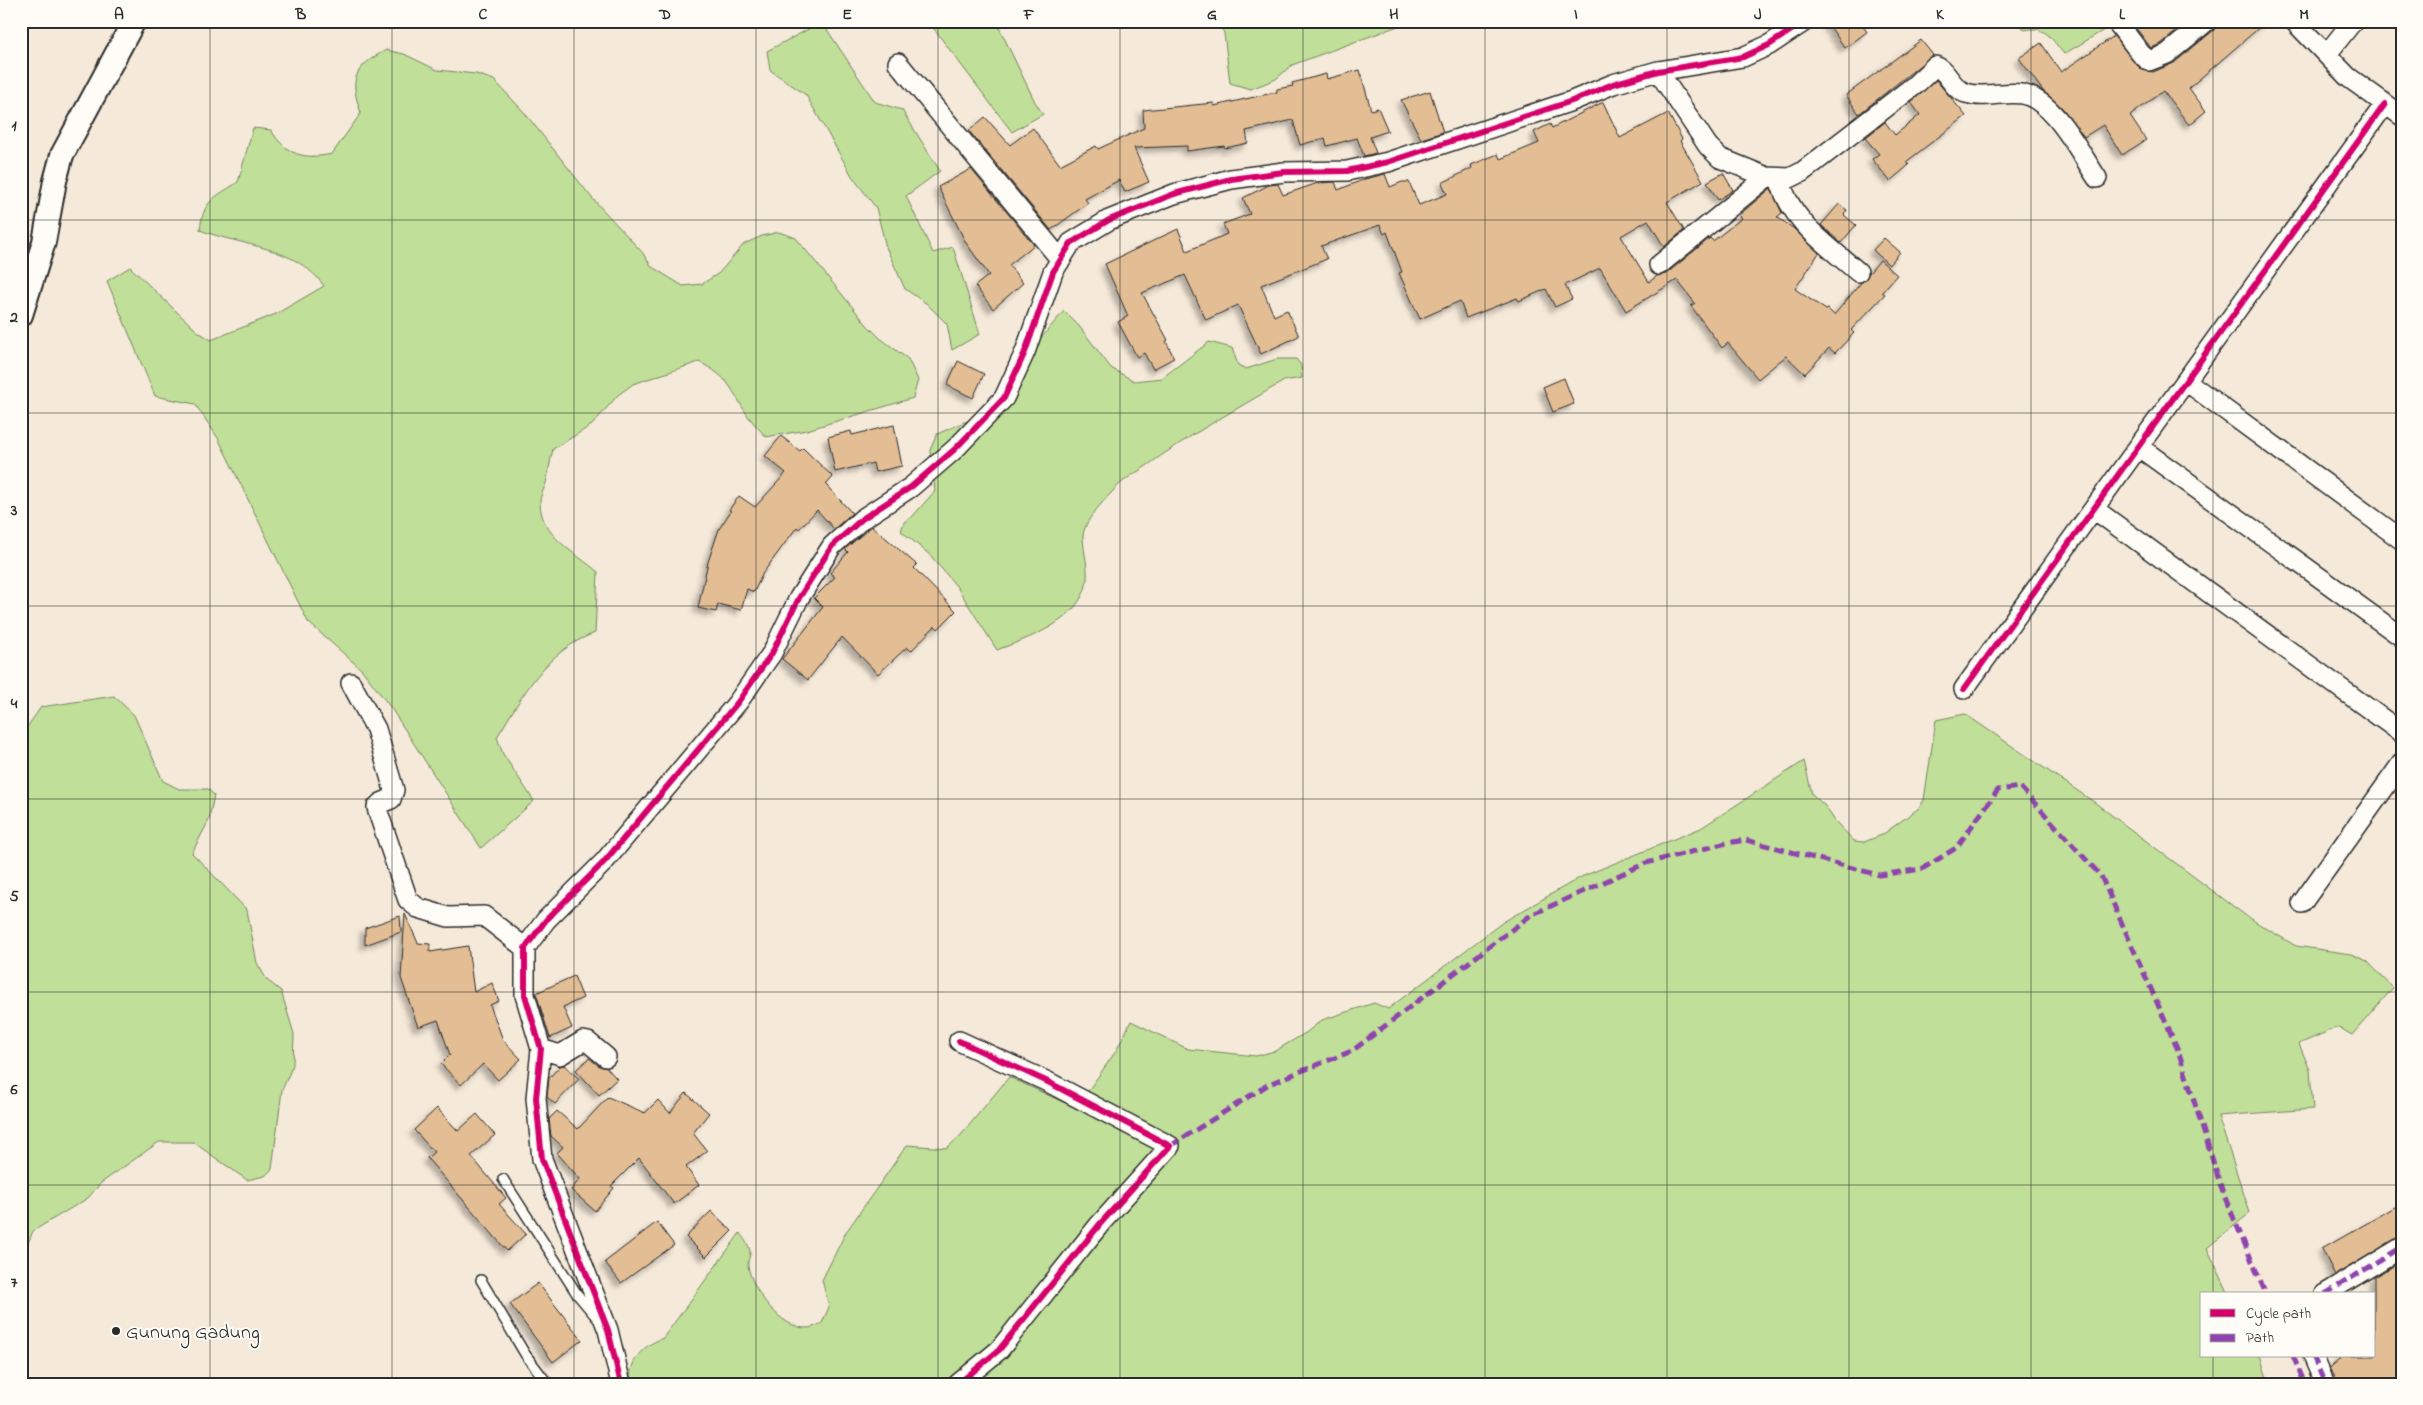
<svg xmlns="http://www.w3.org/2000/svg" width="2423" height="1405" font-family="'Indie Flower',sans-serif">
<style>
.green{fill:#c0df98;stroke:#768562}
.building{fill:#e3bd94;stroke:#2b2b2b;filter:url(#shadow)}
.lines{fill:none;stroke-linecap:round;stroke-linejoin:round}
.service-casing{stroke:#2b2b2b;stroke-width:12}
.minor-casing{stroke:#2b2b2b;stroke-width:22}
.tertiary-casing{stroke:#2b2b2b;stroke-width:26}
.service{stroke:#fdfcf7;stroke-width:9}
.minor{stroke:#fdfcf7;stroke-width:19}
.tertiary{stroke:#fdfcf7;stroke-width:22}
.quiet{stroke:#8e44ad;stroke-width:5;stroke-dasharray:10 5;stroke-linecap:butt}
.cycleway-casing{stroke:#fdfcf7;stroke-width:9}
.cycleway{stroke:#d6006c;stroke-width:6}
.grid{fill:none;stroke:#2b2b2b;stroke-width:1;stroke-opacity:0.55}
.poi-dot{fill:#2b2b2b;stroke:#fdfcf7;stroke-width:2}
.labels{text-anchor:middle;stroke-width:4;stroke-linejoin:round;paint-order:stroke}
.poi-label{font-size:20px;fill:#2b2b2b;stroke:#fdfcf7;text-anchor:start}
.neatline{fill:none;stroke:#2b2b2b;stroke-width:2}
.grid-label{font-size:16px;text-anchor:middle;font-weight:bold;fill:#2b2b2b}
</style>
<defs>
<filter id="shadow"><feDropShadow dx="-4.5" dy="4.5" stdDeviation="2.5" flood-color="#0004"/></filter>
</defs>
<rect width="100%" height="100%" fill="#f5e9d9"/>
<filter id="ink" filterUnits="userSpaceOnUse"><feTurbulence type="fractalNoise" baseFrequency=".02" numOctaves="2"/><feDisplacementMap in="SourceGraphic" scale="10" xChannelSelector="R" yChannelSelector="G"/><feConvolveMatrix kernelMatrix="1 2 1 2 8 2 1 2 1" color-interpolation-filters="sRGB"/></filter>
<g filter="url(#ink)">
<path class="green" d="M928,21H996L1035,102L1043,114L1012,132Z
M1217,21H1396L1398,26L1292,65L1276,79L1251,89L1230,83L1224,33Z
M2016,21H2099L2104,30L2064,54C2052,40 2046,25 2025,30Z
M822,22L875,102L902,110L940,171L906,196L933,253L953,247L980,334L952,350L947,324L927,304L905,289L886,247L876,208L852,176L806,95L770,70L767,51Z
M386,50L404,54L437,70L476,74L494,80L524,112L592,198L642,252L652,267L683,286L702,284L719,273L744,244L762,236L779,232L796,238L867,325L880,338L908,359L918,380L913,398L807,430L766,437C760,430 753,423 748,416C730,389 731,378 699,362L633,384L618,395L592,425L553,449C550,460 549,472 546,483C544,489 540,496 540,502C540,536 576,553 598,572L595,633C545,651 524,694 497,737L503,754L534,801L481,848L391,708L362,670L308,622L218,438L195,404L155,396L107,281L130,267L197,331L211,340L276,314L324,286C295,245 243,247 200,230C203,200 214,198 238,182L253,128L271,130C286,155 304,160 332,154L361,113C349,79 353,68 386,50Z
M1064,311L1079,326L1111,368L1134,381L1162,378L1209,342L1232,348L1238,365L1246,369L1277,359H1296L1301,365L1302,378L1284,381C1237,409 1189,435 1145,467C1134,474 1120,482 1112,492C1102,503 1084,521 1083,536C1083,552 1091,572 1085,589C1073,624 1028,638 997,650L957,587L930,555L901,531L904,522L912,517L935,491L930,450L937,434L964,422L991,416L999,410L1040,339Z
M114,696L134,715L163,781L179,789H208L214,795L209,820L192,853L247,910L257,963L267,980L281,991L294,1034L293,1065L282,1090L272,1169L265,1176L247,1180L193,1142H159L101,1183L88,1198L33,1231L26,1248L21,1252V833L28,804L21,783V736L41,707Z
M1965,714L2094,802L2249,918L2296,946L2351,954L2367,961L2393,988L2352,1035L2338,1027L2299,1044L2310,1070L2313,1109L2218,1116L2250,1213L2207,1248L2229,1294H2202V1356H2260L2269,1384H630C629,1360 642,1346 663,1338L740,1233C743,1238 749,1245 750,1251C751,1255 747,1261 748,1266C752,1290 781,1329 807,1328C812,1328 818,1325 822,1323L829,1307L822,1280L846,1232L907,1145L947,1148L961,1135L1009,1077L1076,1108L1116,1051L1131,1021L1188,1049L1256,1056L1275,1051L1307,1032L1322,1020L1374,1003L1388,1009L1503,922L1581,877L1701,828L1804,761L1812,794L1825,806L1835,821L1854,841L1864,842L1882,835L1919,808L1924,800L1936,720Z"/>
<path class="building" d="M1826,21H1860L1867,32L1845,48Z
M2137,21H2189L2161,44L2151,48L2133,24Z
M2218,21H2267L2189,88L2206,111L2189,125L2163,91L2130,116L2146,140L2122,155L2103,125L2084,137L2063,109L2043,91L2019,58L2041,43L2061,72L2114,36L2134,62L2142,70L2153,72L2174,63L2214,30Z
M1921,40L1933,55L1859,114L1846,95Z
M1360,70L1371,110L1378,108L1388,131L1370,137L1376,153L1364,156L1357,138L1327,146L1325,138L1300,145L1293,120L1246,131L1248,143L1225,148L1224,146L1187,151V146L1134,148L1149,182L1125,192L1119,180L1085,199L1088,203L1051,230L969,131L985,117L1010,145L1033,128L1060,165L1096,146L1098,149L1144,128L1143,110L1214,103V106L1277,92V89L1293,86L1292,83L1326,74L1327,79Z
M1936,80L1966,116L1906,162L1909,165L1890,181L1872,159L1879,154L1865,138L1885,122L1895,135L1920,115L1911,102Z
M1430,91L1443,132L1421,139L1401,100Z
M1603,102L1620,138L1668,113L1682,139L1680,141L1703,181L1667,202L1684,230L1664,247L1648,220L1621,236L1649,282L1657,276L1666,274L1710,238L1713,241L1742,218L1739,215L1771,188L1782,213L1777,217L1793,228L1819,253L1795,289L1826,310L1828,309L1834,315L1880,260L1897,275L1882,292L1885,294L1851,330L1854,333L1835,353L1829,348L1805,374L1786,356L1758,379L1728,343L1722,348L1691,306L1695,303L1677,280L1626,311L1600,268L1565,285L1572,299L1555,307L1546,289L1519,301L1517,298L1466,318L1460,301L1420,319L1399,273L1402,272L1387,232L1384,234L1380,225L1321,246L1327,259L1261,285L1274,316L1287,310L1299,336L1261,354L1238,305L1206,320L1185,275L1142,293L1168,340L1166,341L1174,358L1153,369L1144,353L1137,357L1118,322L1128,316L1105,264L1178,229L1187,251L1227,234L1223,224L1250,214L1243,198L1269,185L1278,184L1283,195L1318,183L1335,182L1338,190L1365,179L1385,174L1390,187L1402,182H1409L1419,205L1447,194L1442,183L1472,168L1471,165L1498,154L1500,159L1539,143L1534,132L1550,124L1552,128Z
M971,169L1034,245L1009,265L1023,283L993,309L975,286L989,275L966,243L938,187Z
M1723,173L1733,190L1718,200L1707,182Z
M1839,204L1847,210L1844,215L1856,225L1841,243L1821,225Z
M1884,238L1900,252L1889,265L1873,250Z
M958,361L984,374L973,398L947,385Z
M1564,378L1574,404L1553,412L1543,387Z
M894,425L902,466L875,472L873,463L835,472L828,437L851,431L852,435Z
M781,436L800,451L803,448L833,477L826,485L852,513L834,529L817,510L799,529L797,527L763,573L754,592L747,589L741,610L718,604L716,612L698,608L708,562L719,529L731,511L729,510L739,496L755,507L786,473L765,456Z
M872,526L917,565L914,568L956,611L938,629L935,626L911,651L907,647L878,674L842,637L808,680L782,659L823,607L814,598L835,577L830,573L848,552L845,549Z
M405,914L418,943L430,944V952L468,946L474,992L492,983L499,1001L490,1005L503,1040L521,1059L498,1080L483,1064L461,1085L441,1064L450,1055L438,1020L418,1027L401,978Z
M400,916L401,932L365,945V928Z
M574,976L583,998L563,1007L572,1028L550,1038L536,993Z
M589,1058L599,1066L607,1068L617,1079L599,1095L576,1070Z
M564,1065L579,1079L555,1104L547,1097L549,1078L560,1066Z
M686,1093L709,1113L693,1133L707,1151L686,1167L699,1185L674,1204L639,1158L611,1186L614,1188L595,1211L571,1190L580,1179L557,1153L563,1147L551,1136L549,1119L557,1111L578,1129L608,1097L645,1113L658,1100L670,1113Z
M437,1108L458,1131L477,1114L495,1135L471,1156L506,1198L499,1204L526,1234L507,1251L427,1158L434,1152L414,1130Z
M2402,1203V1236L2335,1275L2322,1249Z
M711,1211L732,1231L706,1257L686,1237Z
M657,1222L674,1245L621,1283L605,1262Z
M2402,1260V1384H2340L2330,1368L2343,1356H2374V1277Z
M538,1283L582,1340L553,1362L510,1304Z"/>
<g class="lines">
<defs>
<path id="service" d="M503,1179L577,1294L598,1319
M481,1280L525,1354L548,1384"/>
<path id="minor" d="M2116,21L2141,54L2149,61L2167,54L2207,21
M2294,21L2348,77L2402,116
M2327,54L2353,21
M898,63L1061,260
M1658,71L1708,146L1720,158L1767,177L1790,178L1802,172L1915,85L1935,66C1948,70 1951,89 1966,93C1984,99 2004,91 2022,94C2054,100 2080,153 2097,178
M1779,178C1790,221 1826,244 1858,272
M1659,265L1767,177
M2186,381L2402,540
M2139,447L2402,637
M2094,509L2402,733
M351,683L376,729L394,790L391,799L381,803L377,807L378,812L408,900L418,908L448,917L484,916L525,948
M1964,689L2385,104
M2302,903L2402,763
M541,1049L560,1055L583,1041L588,1042L606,1057
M2325,1294L2402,1247
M2313,1356L2325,1384
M621,1384L608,1330L542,1159L536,1098L541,1049L525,995V948L546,920L604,862L738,702L772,653L799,598L832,546L862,519L911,487L955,449L1004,398L1025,352L1053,272L1071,243L1109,220L1174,194L1231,179L1284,172L1347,171L1388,162L1572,101L1613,84L1658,71L1743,57L1769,45L1805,21
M958,1384L999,1350L1100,1224L1170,1146L1048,1082L959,1041"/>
<path id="tertiary" d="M21,315L44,242L55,181L62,155L134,21"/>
</defs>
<use href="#service" class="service-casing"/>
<use href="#minor" class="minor-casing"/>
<use href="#tertiary" class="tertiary-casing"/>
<use href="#service" class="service"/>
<use href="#minor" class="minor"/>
<use href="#tertiary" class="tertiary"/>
<path class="quiet" d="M1170,1146L1269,1084L1352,1051L1531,915L1646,863L1727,843L1746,840L1879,875L1922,869L1956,848L1998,790L2020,787L2101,876L2178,1050L2223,1193L2266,1294
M2325,1294L2402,1247
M2293,1356L2305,1384
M2313,1356L2325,1384"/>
<defs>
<path id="cycleway" d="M1964,689L2385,104
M621,1384L608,1330L542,1159L536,1098L541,1049L525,995V948L546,920L604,862L738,702L772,653L799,598L832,546L862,519L911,487L955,449L1004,398L1025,352L1053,272L1071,243L1109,220L1174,194L1231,179L1284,172L1347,171L1388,162L1572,101L1613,84L1658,71L1743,57L1769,45L1805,21
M958,1384L999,1350L1100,1224L1170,1146L1048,1082L959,1041"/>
</defs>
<use href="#cycleway" class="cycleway-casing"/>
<use href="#cycleway" class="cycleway"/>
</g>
</g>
<path class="grid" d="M210,21V1384M392,21V1384M574,21V1384M756,21V1384M938,21V1384M1120,21V1384M1303,21V1384M1485,21V1384M1667,21V1384M1849,21V1384M2031,21V1384M2213,21V1294M21,220H2402M21,413H2402M21,606H2402M21,799H2402M21,992H2402M21,1185H2402M2213,1356V1384"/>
<circle class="poi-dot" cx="116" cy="1331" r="5"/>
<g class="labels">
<g class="poi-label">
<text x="126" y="1338">Gunung Gadung</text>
</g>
</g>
<rect width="2423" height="1405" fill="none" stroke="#fdfcf7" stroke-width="55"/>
<rect x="2200" y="1292" width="175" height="65" fill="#fdfcf7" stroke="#a9a8a5"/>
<rect x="2210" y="1309" width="25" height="8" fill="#d6006c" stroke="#a9a8a5"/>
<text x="2246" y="1318" font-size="15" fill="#2b2b2b">Cycle path</text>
<rect x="2210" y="1334" width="25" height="8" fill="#8e44ad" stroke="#a9a8a5"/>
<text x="2246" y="1342" font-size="15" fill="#2b2b2b">Path</text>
<rect x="28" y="28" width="2368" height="1350" class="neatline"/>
<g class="grid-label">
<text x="119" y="19">A</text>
<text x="301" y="19">B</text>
<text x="483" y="19">C</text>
<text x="665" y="19">D</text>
<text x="847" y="19">E</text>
<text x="1029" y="19">F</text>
<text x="1212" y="19">G</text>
<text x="1394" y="19">H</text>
<text x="1576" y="19">I</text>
<text x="1758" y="19">J</text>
<text x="1940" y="19">K</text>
<text x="2122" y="19">L</text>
<text x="2304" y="19">M</text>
<text x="14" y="130">1</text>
<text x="14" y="322">2</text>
<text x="14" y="515">3</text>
<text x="14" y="708">4</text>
<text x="14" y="901">5</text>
<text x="14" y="1094">6</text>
<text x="14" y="1287">7</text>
</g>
</svg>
